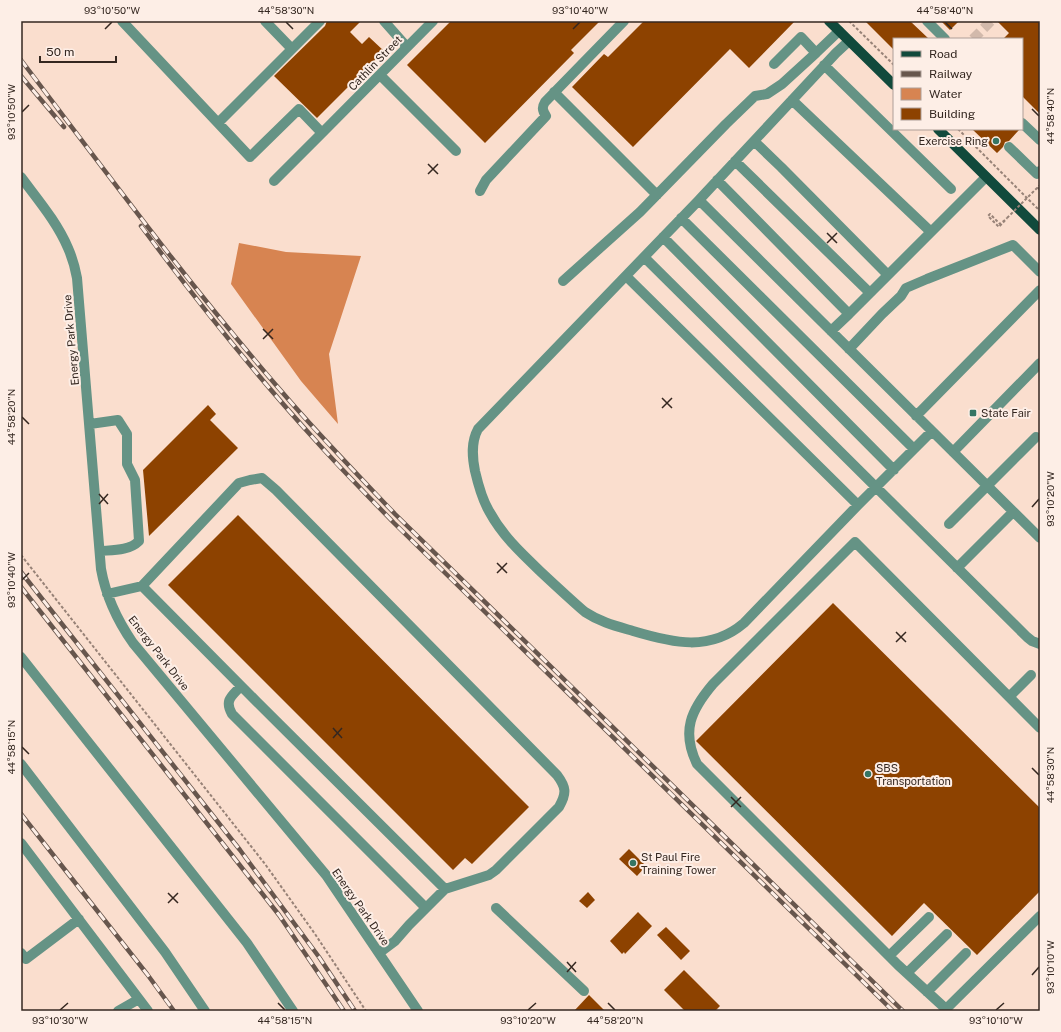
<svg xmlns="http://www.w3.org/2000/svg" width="1061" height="1032" font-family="'Public Sans',sans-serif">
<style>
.water{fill:#d78451}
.building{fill:#8d4200}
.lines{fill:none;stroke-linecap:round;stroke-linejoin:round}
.minor-tunnel{stroke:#d2b9ab;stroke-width:10;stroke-dasharray:10 5;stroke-linecap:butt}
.path{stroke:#978277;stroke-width:2;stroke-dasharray:3 2;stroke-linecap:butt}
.minor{stroke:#659385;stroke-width:10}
.major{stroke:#114a3c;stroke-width:10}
.rail-casing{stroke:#67564d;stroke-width:4.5}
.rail{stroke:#fdeee6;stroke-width:3;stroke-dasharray:9;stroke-linecap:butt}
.path-bridge{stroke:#978277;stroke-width:2;stroke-dasharray:3 2;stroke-linecap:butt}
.ticks{fill:none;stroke:#342720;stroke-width:1.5}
.poi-dot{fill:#357563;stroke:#fdeee6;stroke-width:1.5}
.labels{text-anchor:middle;stroke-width:4;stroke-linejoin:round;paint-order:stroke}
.street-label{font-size:11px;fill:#342720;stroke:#fdeee6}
.poi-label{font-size:11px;fill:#342720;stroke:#fdeee6;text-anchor:start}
.neatline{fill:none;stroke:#342720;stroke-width:1.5}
.ticks-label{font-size:10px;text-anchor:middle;fill:#342720}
</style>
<rect width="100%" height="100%" fill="#fadece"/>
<path class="water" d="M239,243L286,252L361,256L329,354L338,424L301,381L231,284Z"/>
<path class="building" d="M327,21H361L350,32L362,44L369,37L384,51L317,118L274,76L325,26Z
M451,21H600L571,50L574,53L485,143L407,65Z
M644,21H795L749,68L730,49L633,147L572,87L604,54L608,57Z
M865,21H910L929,39H894V50Z
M941,21H959L950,30Z
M997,21H1040V114L1022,96V39H1003L1009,33Z
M972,129H1019V130L1009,141L1005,142L1003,147L997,153Z
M208,405L216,414L210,420L238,448L149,536L143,470Z
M238,515L529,807L472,864L465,858L453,870L168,585Z
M833,603L1040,808V891L977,955L924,903L892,936L697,742L696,741Z
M629,849L646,866L637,876L619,859Z
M588,892L595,900L587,908L579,901Z
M638,912L652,926L625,954L624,952L622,954L610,941Z
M666,927L690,951L681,960L657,935Z
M684,970L720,1006L715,1011H685L664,990Z
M589,995L605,1011H574Z"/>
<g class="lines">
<path class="minor-tunnel" d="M973,39L991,21"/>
<path class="path" d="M849,21L894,65
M958,129L1040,211
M1039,189L1038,188L1040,190
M1005,220L1000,224L990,214L988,216L999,227L1007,218
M21,555L265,864L315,934L366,1011"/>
<path class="minor" d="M122,21L250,157L299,109L322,133L433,21
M265,21L292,49
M384,21L407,47
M927,21L945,39
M849,41L836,53L699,200L1040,538
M774,64L801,37L816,53
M824,65L951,189
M380,75L456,151
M554,92L657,195
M792,100L931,232
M218,123L320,21
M1022,123L1040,140
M754,141L781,167L888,275
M1009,147L1037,174L1040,171
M735,161L870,293
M21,177C38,200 57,222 68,248C72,257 75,267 77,278L101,569C106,597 117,620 133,643L326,875L418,1011
M717,180L849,314L986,177
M274,181L322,133
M480,191L486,180L546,116C542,110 542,107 545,102L624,21
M699,200L478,429C471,442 472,456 475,471C478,484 482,499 489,511C502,535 520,552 540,571C555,585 570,599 585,612C600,622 616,626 633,631C673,643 710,652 744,623L858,505L932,431
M681,218L914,449
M663,237L894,470
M644,257L1027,637L1032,641L1040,644
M626,276L858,505
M563,281L640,212L726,124L755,96L767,94L782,84L816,53L839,31
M831,331L849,314
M849,349L882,314L901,296L906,288L927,279L1013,245L1040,272
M916,416L1040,290
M90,424L118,420L127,434V464L135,480L139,541C129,551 113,550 100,551
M953,452L1040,363
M949,524L1036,437
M957,568L1013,512
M142,586L257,702L445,889
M107,594L142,586L239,483L250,480L262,478L276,490L557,775C566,787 567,793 559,807L496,870L489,875L445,889L409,925L395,941L379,953
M21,657L247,943L293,1011
M241,686C232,696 224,700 232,714L426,908
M1009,697L1031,675
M1040,728L855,542L713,684C691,710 681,731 697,764L898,965L946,1009L1040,916
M21,764L165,952L205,1011
M21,843L148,1011
M496,908L584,991
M21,953L26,959L79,919
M889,956L929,917
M907,973L947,934
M927,992L966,953
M118,1011L139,999"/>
<path class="major" d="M829,21L894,85
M938,129L1040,230"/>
<defs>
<path id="rail" d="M21,60C106,172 190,286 282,392C318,434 357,474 395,514L903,1011
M21,76L64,127
M141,226C196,300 254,373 316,441C341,469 368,496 394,523L893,1011
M21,572L240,850L319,957L355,1011
M21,587L279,915L344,1011
M21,814L147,974L174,1011"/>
</defs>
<use href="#rail" class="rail-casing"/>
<use href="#rail" class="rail"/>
<path class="path-bridge" d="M1039,189L1040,190
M1007,218L1039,186H1040"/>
</g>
<path class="ticks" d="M286,22L293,29M945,22L952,29M105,29L112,22M573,29L580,22M1032,109L1039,116M22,112L29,105M428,164L438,174M428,174L438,164M827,233L837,243M827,243L837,233M263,329L273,339M263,339L273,329M662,398L672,408M662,408L672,398M22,417L29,424M99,494L108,504M99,504L108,494M1032,507L1039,499M497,563L507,573M497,573L507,563M22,580L29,573M896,632L906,642M896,642L906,632M333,728L342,738M333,738L342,728M22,747L29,754M1032,768L1039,775M731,797L741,807M731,807L741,797M168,893L178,903M168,903L178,893M567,962L576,972M567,972L576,962M1032,975L1039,967M278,1003L285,1010M608,1003L615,1010M60,1010L68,1003M528,1010L536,1003M996,1010L1004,1003"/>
<g class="poi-dot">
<circle cx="996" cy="141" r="4"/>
<rect x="969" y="409" width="8" height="8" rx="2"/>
<circle cx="868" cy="774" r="4"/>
<circle cx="633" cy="863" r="4"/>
</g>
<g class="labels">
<g class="street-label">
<text transform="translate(375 63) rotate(-46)" y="4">Cathlin Street</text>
<text transform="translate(71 340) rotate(-95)" y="4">Energy Park Drive</text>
<text transform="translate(159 653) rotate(52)" y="4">Energy Park Drive</text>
<text transform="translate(361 907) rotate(55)" y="4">Energy Park Drive</text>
</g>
<g class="poi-label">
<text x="988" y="145" text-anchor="end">Exercise Ring</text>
<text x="981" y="417">State Fair</text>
<text x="876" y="772">SBS<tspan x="876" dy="13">Transportation</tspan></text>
<text x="641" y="861">St Paul Fire<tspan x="641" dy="13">Training Tower</tspan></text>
</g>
</g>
<rect width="1061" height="1032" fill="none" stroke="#fdeee6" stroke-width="44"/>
<rect x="893" y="38" width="130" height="92" fill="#fdeee6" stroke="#ad9e97"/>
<rect x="901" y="51" width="20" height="6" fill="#114a3c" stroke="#ad9e97"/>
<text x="929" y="58" font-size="12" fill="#342720">Road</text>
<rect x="901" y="71" width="20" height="6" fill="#67564d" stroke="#ad9e97"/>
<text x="929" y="78" font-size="12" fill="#342720">Railway</text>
<rect x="901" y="88" width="20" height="12" fill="#d78451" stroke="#ad9e97"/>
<text x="929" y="98" font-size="12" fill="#342720">Water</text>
<rect x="901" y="108" width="20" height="12" fill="#8d4200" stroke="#ad9e97"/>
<text x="929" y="118" font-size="12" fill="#342720">Building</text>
<path d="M40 56v6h76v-6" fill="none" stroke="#342720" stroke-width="2"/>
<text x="46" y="56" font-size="12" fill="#342720" stroke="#fdeee6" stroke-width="3" paint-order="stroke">50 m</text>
<rect x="22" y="22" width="1017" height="988" class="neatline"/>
<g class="ticks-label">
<text x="112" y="14">93°10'50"W</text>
<text x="286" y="14">44°58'30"N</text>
<text x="580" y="14">93°10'40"W</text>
<text x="945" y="14">44°58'40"N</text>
<text transform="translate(11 112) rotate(-90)" y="4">93°10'50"W</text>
<text transform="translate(1050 116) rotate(-90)" y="4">44°58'40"N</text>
<text transform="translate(11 417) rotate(-90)" y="4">44°58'20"N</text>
<text transform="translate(1050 499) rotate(-90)" y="4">93°10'20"W</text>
<text transform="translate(11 580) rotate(-90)" y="4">93°10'40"W</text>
<text transform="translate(11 747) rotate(-90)" y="4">44°58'15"N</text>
<text transform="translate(1050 775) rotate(-90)" y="4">44°58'30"N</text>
<text transform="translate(1050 967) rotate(-90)" y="4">93°10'10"W</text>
<text x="60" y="1024">93°10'30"W</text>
<text x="285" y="1024">44°58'15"N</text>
<text x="528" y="1024">93°10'20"W</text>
<text x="615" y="1024">44°58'20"N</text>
<text x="996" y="1024">93°10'10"W</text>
</g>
</svg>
